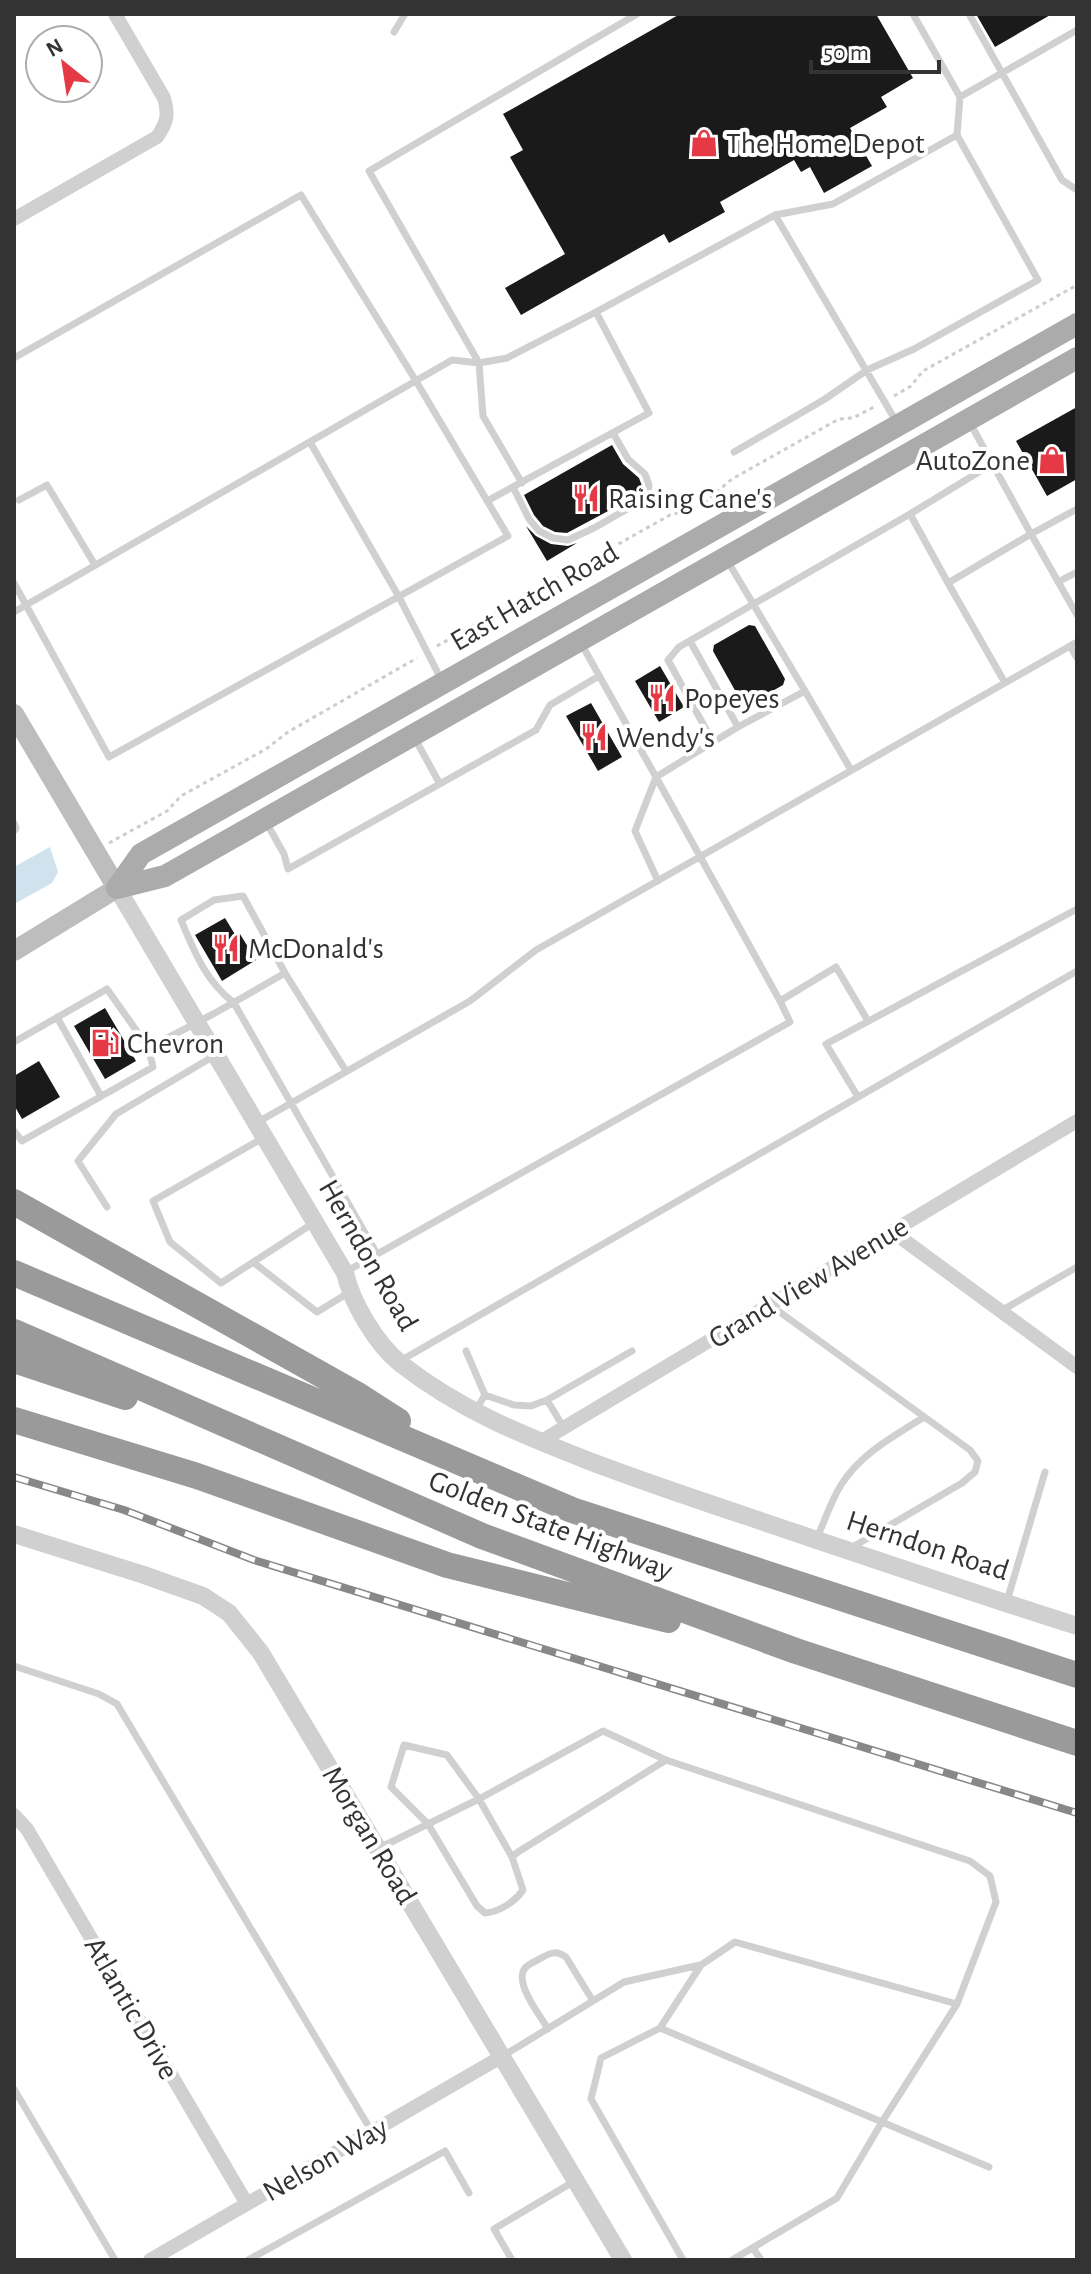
<svg xmlns="http://www.w3.org/2000/svg" width="1091" height="2274" font-family="'Alegreya Sans',sans-serif">
<style>
.water{fill:#cfe2ee}
.building{fill:#1a1a1a}
.lines{fill:none;stroke-linecap:round;stroke-linejoin:round}
.path{stroke:#cdcdcd;stroke-width:3;stroke-dasharray:4 4;stroke-linecap:butt}
.service{stroke:#d0d0d0;stroke-width:7}
.minor{stroke:#d0d0d0;stroke-width:14}
.tertiary{stroke:#d0d0d0;stroke-width:18}
.secondary{stroke:#bdbdbd;stroke-width:20}
.primary{stroke:#ababab;stroke-width:22}
.motorway{stroke:#9a9a9a;stroke-width:26}
.rail-casing{stroke:#888;stroke-width:8}
.rail{stroke:#fff;stroke-width:5;stroke-dasharray:15;stroke-linecap:butt}
.labels{text-anchor:middle;stroke-width:8;stroke-linejoin:round;paint-order:stroke}
.poi-label{font-size:30px;fill:#333;stroke:#fff;text-anchor:start}
.street-label{font-size:30px;fill:#333;stroke:#fff}
</style>
<rect width="100%" height="100%" fill="#fff"/>
<path class="water" d="M50,847L58,872L52,883L14,904V867Z"/>
<path class="building" d="M680,14H876L913,78L881,97L887,107L850,128L872,166L824,193L810,167L801,172L794,160L720,202L725,212L669,243L664,234L521,315L505,288L565,254L510,157L523,150L503,114Z
M976,14H1052L995,47Z
M1077,407V479L1047,496L1016,441Z
M612,445L623,464L639,478L642,486L638,495L567,533L555,532L543,526L534,515L524,495Z
M526,526L536,536L551,544L568,546L577,543L547,561Z
M749,625L755,626L785,679L783,685L748,705L742,703L713,651L714,645Z
M660,666L684,707L659,722L635,681Z
M591,703L622,757L598,771L566,716Z
M225,918L236,936L240,934L256,960L222,981L195,935Z
M105,1008L136,1061L105,1079L74,1026Z
M39,1061L60,1097L22,1119L14,1105V1076Z"/>
<g class="lines">
<path class="path" d="M894,396L911,386L923,371L1077,285
M437,646L670,515L693,509L705,502L732,479L839,419L853,418L874,407
M109,843L167,811L181,796L266,749L288,732L417,658"/>
<path class="service" d="M913,14L960,97
M969,14L1062,180L1077,190
M394,32L405,14
M775,215L897,423
M14,358L301,195L416,381L508,536L109,757L14,583
M970,423L1031,534L948,583L910,514L992,464
M310,442L399,597L442,681
M734,452L825,399L867,370L914,349L1038,280L957,135L960,97L1077,30
M522,483L483,416L479,363L369,171L637,14
M513,487L529,519L539,531L553,538L568,540L594,528L643,500L648,492L649,485L645,474L628,459L613,433
M19,500L47,485L95,565
M487,501L649,413L596,312L775,215L833,204L957,135
M1077,509L1031,534L1077,615
M1058,582L1077,572
M948,583L1005,683
M14,612L452,360L479,363L507,358L596,312
M690,641L738,727L805,691L727,560
M582,645L656,777L713,742
M1070,646L1077,658
M805,691L851,770
M738,727L713,742L668,660L679,647L910,514
M414,737L440,784
M266,822L284,854L288,869L536,730L550,705L599,676
M14,823L16,828L14,831
M658,881L635,831L656,777L780,1001L836,967L868,1021
M285,973L346,1071
M57,1017L101,1096
M14,1042L107,989L148,1047L153,1067L22,1141L14,1131
M148,1047C196,1025 240,999 285,973L243,896L214,900L181,920C195,953 205,980 234,1003L377,1254
M858,1097L826,1044L1077,909
M258,1122L470,1001L536,950L1077,642
M263,1138L153,1201L170,1242L221,1283L315,1222
M107,1207L78,1161L116,1114L214,1056
M253,1262L317,1312L350,1292
M347,1271L790,1022L780,1001
M770,1305L970,1450L978,1461L975,1472L962,1483L849,1549
M1001,1311L1077,1267
M466,1351L485,1395L475,1411
M400,1361L1077,971
M485,1395L514,1405L531,1406L547,1400L632,1351
M547,1400L564,1428
M817,1538C825,1520 831,1501 841,1485C860,1454 894,1436 924,1417
M1007,1601L1045,1472
M14,1666L99,1694L117,1704L372,2132
M379,1848L428,1824L477,1906L485,1913C499,1912 515,1902 523,1890L512,1857L518,1852L666,1760L970,1861L990,1876L996,1902L957,2004L882,2122L989,2167
M512,1857L479,1799L428,1824L391,1787L404,1745L447,1755L479,1799L603,1731L666,1760
M660,2028L601,2058L591,2099L683,2260
M548,2029C540,2015 512,1981 526,1967C530,1963 538,1960 543,1957C552,1952 557,1951 566,1957L593,2001
M503,2056L624,1982L700,1965
M14,2089L115,2260
M753,2248L761,2260
M248,2260L445,2151L469,2193
M512,2260L494,2229L573,2182
M732,2260L837,2198L882,2122L660,2028L701,1965L735,1942L957,2004"/>
<path class="minor" d="M14,219L157,137C167,123 169,114 164,98L115,14
M893,1232L1077,1367
M540,1442L1077,1121
M14,1815L27,1829L247,2204
M150,2260L501,2057"/>
<path class="tertiary" d="M117,888L345,1273C352,1303 376,1344 401,1364C460,1410 520,1434 589,1461C642,1481 695,1499 749,1517C858,1554 967,1591 1077,1626
M14,1534L144,1575L203,1596L229,1613L261,1653L623,2260"/>
<path class="secondary" d="M14,714L117,888L14,951"/>
<path class="primary" d="M117,888L141,854L1077,324
M117,888L165,876L1077,358"/>
<path class="motorway" d="M14,1202L356,1394L398,1421
M14,1273L572,1510L1077,1675
M14,1332L482,1536L796,1651L1077,1743
M14,1360L125,1397
M14,1420L197,1476L447,1565L668,1620"/>
<defs>
<path id="rail" d="M14,1477L124,1510L254,1560L1077,1813"/>
</defs>
<use href="#rail" class="rail-casing"/>
<use href="#rail" class="rail"/>
</g>
<defs>
<symbol id="shop-bare" viewBox="-9 -9 18 18"><path d="M-5-2.5h2.3a2.7 3.5 0 0 1 5.4 0H5L5.5 6h-11ZM-1.5-2.5h3a1.5 2.3 0 0 0-3 0Z" fill="#e63946" stroke="#fff" stroke-width="2.5" paint-order="stroke"/></symbol>
<symbol id="restaurant-bare" viewBox="-9 -9 18 18"><path d="M-5-6h1v4h1v-4h1v4h1v-4h1v5L-1.5 .5V6h-2V.5L-5-1ZM5-6V6H3V1.5H1.5Q1.5-4 5-6Z" fill="#e63946" stroke="#fff" stroke-width="2.5" paint-order="stroke"/></symbol>
<symbol id="fuel-bare" viewBox="-9 -9 18 18"><path d="M-5.5-6h7V0h2V4h1.3V-2.5L3-4.5l.8-.8L6-3V5H2.5V1h-1V6h-7ZM-4.2-4.7v3.2H.2V-4.7Z" fill="#e63946" stroke="#fff" stroke-width="2.5" paint-order="stroke"/></symbol>
</defs>
<g fill-rule="evenodd">
<use href="#shop-bare" x="684" y="123" width="40" height="40"/>
<use href="#shop-bare" x="1032" y="440" width="40" height="40"/>
<use href="#restaurant-bare" x="566" y="478" width="40" height="40"/>
<use href="#restaurant-bare" x="642" y="678" width="40" height="40"/>
<use href="#restaurant-bare" x="574" y="717" width="40" height="40"/>
<use href="#restaurant-bare" x="206" y="928" width="40" height="40"/>
<use href="#fuel-bare" x="85" y="1023" width="40" height="40"/>
</g>
<g class="labels">
<g class="poi-label">
<text x="726" y="153">The Home Depot</text>
<text x="1030" y="470" text-anchor="end">AutoZone</text>
<text x="608" y="508">Raising Cane's</text>
<text x="684" y="708">Popeyes</text>
<text x="616" y="747">Wendy's</text>
<text x="248" y="958">McDonald's</text>
<text x="127" y="1053">Chevron</text>
</g>
<g class="street-label">
<text transform="translate(534 596) rotate(-30)" y="10">East Hatch Road</text>
<text transform="translate(369 1255) rotate(60)" y="10">Herndon Road</text>
<text transform="translate(808 1282) rotate(-31)" y="10">Grand View Avenue</text>
<text transform="translate(551 1525) rotate(21)" y="10">Golden State Highway</text>
<text transform="translate(928 1545) rotate(18)" y="10">Herndon Road</text>
<text transform="translate(370 1835) rotate(59)" y="10">Morgan Road</text>
<text transform="translate(132 2008) rotate(60)" y="10">Atlantic Drive</text>
<text transform="translate(325 2159) rotate(-30)" y="10">Nelson Way</text>
</g>
</g>
<rect width="1091" height="2274" fill="none" stroke="#333333" stroke-width="32"/>
<g transform="translate(64 64) rotate(330)"><circle r="38" fill="#ffffff" stroke="#adadad" stroke-width="2"/>
<path d="M0-6L14 30L0 20L-14 30Z" fill="#e63946"/>
<text y="-12" font-size="22" font-weight="bold" text-anchor="middle" fill="#333333">N</text>
</g>
<path d="M811 60v12h128v-12" fill="none" stroke="#333333" stroke-width="4"/>
<text x="823" y="60" font-size="24" fill="#333333" stroke="#ffffff" stroke-width="6" paint-order="stroke">50 m</text>
</svg>
